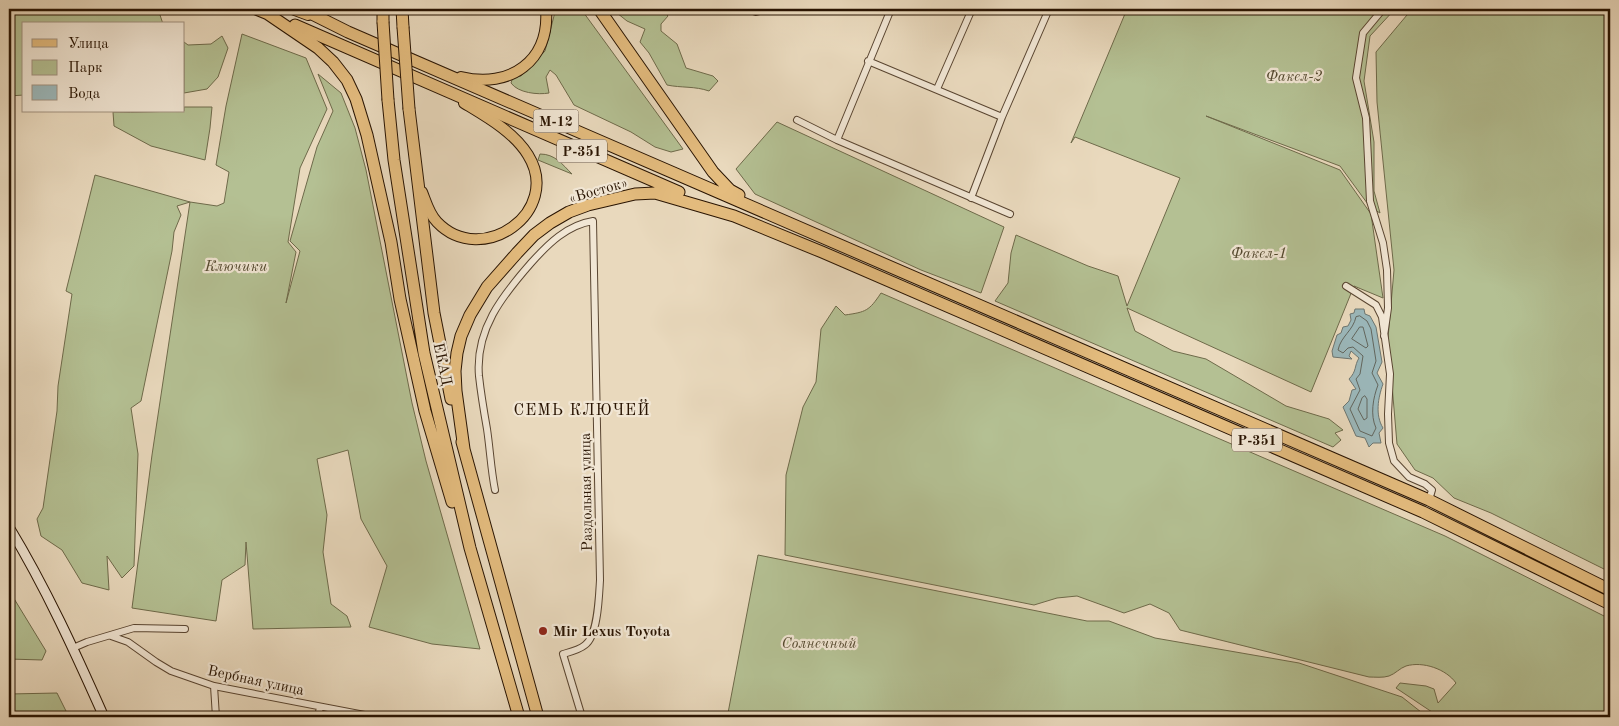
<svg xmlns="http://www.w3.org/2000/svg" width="1619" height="726" font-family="'Old Standard TT',serif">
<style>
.green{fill:#b4c093;stroke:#6e6a4a}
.water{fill:#9bb8bb;stroke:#6d7671}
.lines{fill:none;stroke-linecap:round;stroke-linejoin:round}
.shore{stroke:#62665e;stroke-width:1}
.street-casing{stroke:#594531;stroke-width:8}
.secondary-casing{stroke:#291402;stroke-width:11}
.primary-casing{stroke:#291402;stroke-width:12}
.highway-casing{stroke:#291402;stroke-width:13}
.street{stroke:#f1e6d4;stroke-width:6}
.secondary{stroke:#f1e6d4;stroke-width:9}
.primary{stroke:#e4bc7e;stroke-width:10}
.highway{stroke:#e4bc7e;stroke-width:11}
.highway-bridge-casing{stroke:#291402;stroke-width:13;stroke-linecap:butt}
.highway-bridge{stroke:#e4bc7e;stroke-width:11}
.poi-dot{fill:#8f2418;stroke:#f1e6d4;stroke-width:2}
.labels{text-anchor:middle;stroke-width:4.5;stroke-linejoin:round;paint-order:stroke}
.shield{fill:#f1e6d4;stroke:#655341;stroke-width:1}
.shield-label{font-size:14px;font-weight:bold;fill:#291402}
.park-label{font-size:15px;font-style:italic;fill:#53482e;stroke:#f1e6d4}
.street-label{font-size:15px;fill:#291402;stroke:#f1e6d4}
.poi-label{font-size:15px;font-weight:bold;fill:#291402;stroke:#f1e6d4;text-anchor:start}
.neighbourhood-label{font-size:16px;letter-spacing:1px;fill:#291402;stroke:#f1e6d4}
</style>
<rect width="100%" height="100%" fill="#e9d9bd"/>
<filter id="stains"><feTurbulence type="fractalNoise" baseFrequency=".004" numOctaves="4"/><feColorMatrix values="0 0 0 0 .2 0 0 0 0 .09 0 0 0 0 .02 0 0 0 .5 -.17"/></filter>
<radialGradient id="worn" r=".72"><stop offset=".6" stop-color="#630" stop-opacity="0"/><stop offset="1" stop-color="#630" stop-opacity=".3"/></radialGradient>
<path class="green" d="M9,9H158L163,24H24V95L9,96Z
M554,9H581L683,149L671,152L655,147L631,132L574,105L556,75L550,70L546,77L549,93C538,95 518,93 511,83L513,77L521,76L545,51L555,12Z
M612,9H655L663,10L668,16L661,24V31L677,44L686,68L713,76L718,81L709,91C695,86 681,88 667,85L649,53L640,42L645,29L627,21Z
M1127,9H1395L1370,36L1364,81L1374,142V191L1380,213L1370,207L1340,166L1206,116L1340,170L1371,214L1383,298L1354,286L1311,392L1127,308L1135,331L1173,351L1206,359L1286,406L1329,419L1343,430L1335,433L1341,440L1333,447L995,301L1008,283L1011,253L1016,235L1088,266L1118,276L1127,306L1180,178L1075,137L1071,143Z
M1412,9H1610V572L1491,513L1454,498L1433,478L1415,470L1397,444L1388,338L1394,270L1377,102L1376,52Z
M242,34L306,58L327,109L300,168L288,242L296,252L286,303L300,251L290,241L317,147L333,111L318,74L341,93L355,128L366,170L412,403L426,461L480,649L432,644L369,627L387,566L361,519L348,450L317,459L327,515L323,552L331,604L347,616L351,627L253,629L246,542L245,565L222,580L216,621L132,608L152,455L190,202L177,206L181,215L174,232L172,251L141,401L131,408L138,454L134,566L122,578L107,556L109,590L82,583L62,550L41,536L37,519L43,508L57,411L58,386L72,294L66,291L95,175L190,202L217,206L224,203L229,172L216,165L226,106Z
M222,36L228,48L218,77L207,89L184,93V42L188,45L211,44Z
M184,107H212L210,128L205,160L151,146L114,126L113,112C136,113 160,111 184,111Z
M777,122L1004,227L981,293L921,270L755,194L736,169Z
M540,154C555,154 562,164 572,174L538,160Z
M881,293L1445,536L1610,619V717H1429L1432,712L1396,688L1400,683L1426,686L1434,689L1438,703L1456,683C1446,669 1423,661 1406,666C1400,668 1395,674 1389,676C1383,678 1375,677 1369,677L1180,630L1169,613L1150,604L1124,613L1077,596L1057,598L1034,605L785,555L786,475L803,407L816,382L821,329L836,306L845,315C866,312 869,311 881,293Z
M758,555L1087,621H1109L1155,638L1299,663L1402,697L1421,712L1419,717H725L728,713Z
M9,592H10L46,651L42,660L9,659Z
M57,693L69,717H9V694Z"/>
<path class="water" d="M1355,309H1364L1365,314L1370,316L1376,327L1382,362L1377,373L1383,384C1378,398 1375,415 1383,428L1379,433L1381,443H1373L1369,447L1365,438L1356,436L1343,407L1349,401L1352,390L1356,389L1349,379C1357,371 1354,366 1359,358L1351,351L1349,356L1352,359L1333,357L1332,351L1337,335L1341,333L1343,327L1348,326L1351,320L1350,314L1354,313Z"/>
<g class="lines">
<path class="shore" d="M1360,316L1367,321L1371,329L1376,361L1372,373L1378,385C1373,398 1370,415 1376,428L1372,436L1360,431L1350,409L1360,390L1356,379L1360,374L1363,356L1353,347L1348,348L1343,353L1338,350C1341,336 1353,331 1356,317Z
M1360,327H1363L1368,346L1366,348L1352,339Z
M1365,396L1367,399V418L1364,420L1358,409L1362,398Z"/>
<defs>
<path id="street" d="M747,9L756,12L767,9
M1383,9L1363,33L1356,78L1366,118L1370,201L1383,243L1387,270L1388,308L1384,336
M868,61L1002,117
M937,89L972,9
M797,120L837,140L1010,214
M837,140L891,9
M971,198L1002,117L1049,9
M1346,286L1376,305L1382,317L1390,374L1388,414L1389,443L1394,461L1409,477L1425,484L1432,490L1429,500
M495,490C491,470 490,449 487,429C484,412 481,394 479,376C475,330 502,296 531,263C548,244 567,225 593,221L600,580C599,596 598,636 585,645C579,650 570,652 563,654L582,717
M111,636L128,642L156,662L171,671L214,686L375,717
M73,648L87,642L134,628L185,629
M214,686L216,717
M318,717L320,707"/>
<path id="secondary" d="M9,527C46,588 75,652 104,717"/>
<path id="primary" d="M292,9L308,15
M461,77C510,89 550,61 546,9
M422,192C426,202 429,214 437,222C482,269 563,211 528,155C514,132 487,117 464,103"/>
<path id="highway" d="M256,9L273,16
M302,9L348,32L1429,500L1610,590
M383,9V22
M402,9L403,27
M599,9L713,172L730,190L739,195
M268,14L318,48L333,62L347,80L356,99L367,135L391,242L400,299L425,411L452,502
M295,25L679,192
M388,100L394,160L424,353L470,548L519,717
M409,109L434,313L451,399
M462,442L538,717
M464,449L456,391L455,371L457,353L461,336L470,315L487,287L517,253L534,235L550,223L569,212L588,205L635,194L655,193L734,216L822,252L1423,512L1610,604"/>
</defs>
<use href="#street" class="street-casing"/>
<use href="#secondary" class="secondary-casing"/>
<use href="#primary" class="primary-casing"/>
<use href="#highway" class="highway-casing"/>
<use href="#street" class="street"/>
<use href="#secondary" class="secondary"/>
<use href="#primary" class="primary"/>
<use href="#highway" class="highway"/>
<defs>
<path id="highway-bridge" d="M383,22L388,100
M403,27L409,109"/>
</defs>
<use href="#highway-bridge" class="highway-bridge-casing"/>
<use href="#highway-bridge" class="highway-bridge"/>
</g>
<circle class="poi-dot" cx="543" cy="631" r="5"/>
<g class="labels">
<g class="shield">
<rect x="533.5" y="109.5" width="45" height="23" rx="4"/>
<rect x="557" y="139.5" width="50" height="23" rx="4"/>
<rect x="1232" y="428.5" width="50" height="23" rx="4"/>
</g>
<g class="shield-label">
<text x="556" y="126">М-12</text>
<text x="582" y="156">Р-351</text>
<text x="1257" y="445">Р-351</text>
</g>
<g class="park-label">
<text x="1294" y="81">Факел-2</text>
<text x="1259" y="258">Факел-1</text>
<text x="236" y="271">Ключики</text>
<text x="819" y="648">Солнечный</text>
</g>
<g class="street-label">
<text transform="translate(598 190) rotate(-16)" y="5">«Восток»</text>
<text transform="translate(443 364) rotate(78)" y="5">ЕКАД</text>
<text transform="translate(586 492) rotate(-91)" y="5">Раздольная улица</text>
<text transform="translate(256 680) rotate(12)" y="5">Вербная улица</text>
</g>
<g class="poi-label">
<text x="553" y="636">Mir Lexus Toyota</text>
</g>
<g class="neighbourhood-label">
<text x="582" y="415">СЕМЬ КЛЮЧЕЙ</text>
</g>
</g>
<rect width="1619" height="726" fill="none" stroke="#e9d9bd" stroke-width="30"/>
<rect x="10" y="10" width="1599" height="706" fill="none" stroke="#291402" stroke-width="2.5"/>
<rect x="15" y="15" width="1589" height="696" fill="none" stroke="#291402"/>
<rect x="22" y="22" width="162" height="90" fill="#f1e6d4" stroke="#a19280"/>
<rect x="32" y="39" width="25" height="8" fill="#e4bc7e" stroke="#a19280"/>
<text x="68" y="48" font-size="15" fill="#291402">Улица</text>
<rect x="32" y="60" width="25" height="15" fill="#b4c093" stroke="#a19280"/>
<text x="68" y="72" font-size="15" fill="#291402">Парк</text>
<rect x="32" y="85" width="25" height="15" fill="#9bb8bb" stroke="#a19280"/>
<text x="68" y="98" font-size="15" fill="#291402">Вода</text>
<rect width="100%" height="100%" filter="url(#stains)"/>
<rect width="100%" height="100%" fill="url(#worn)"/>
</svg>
